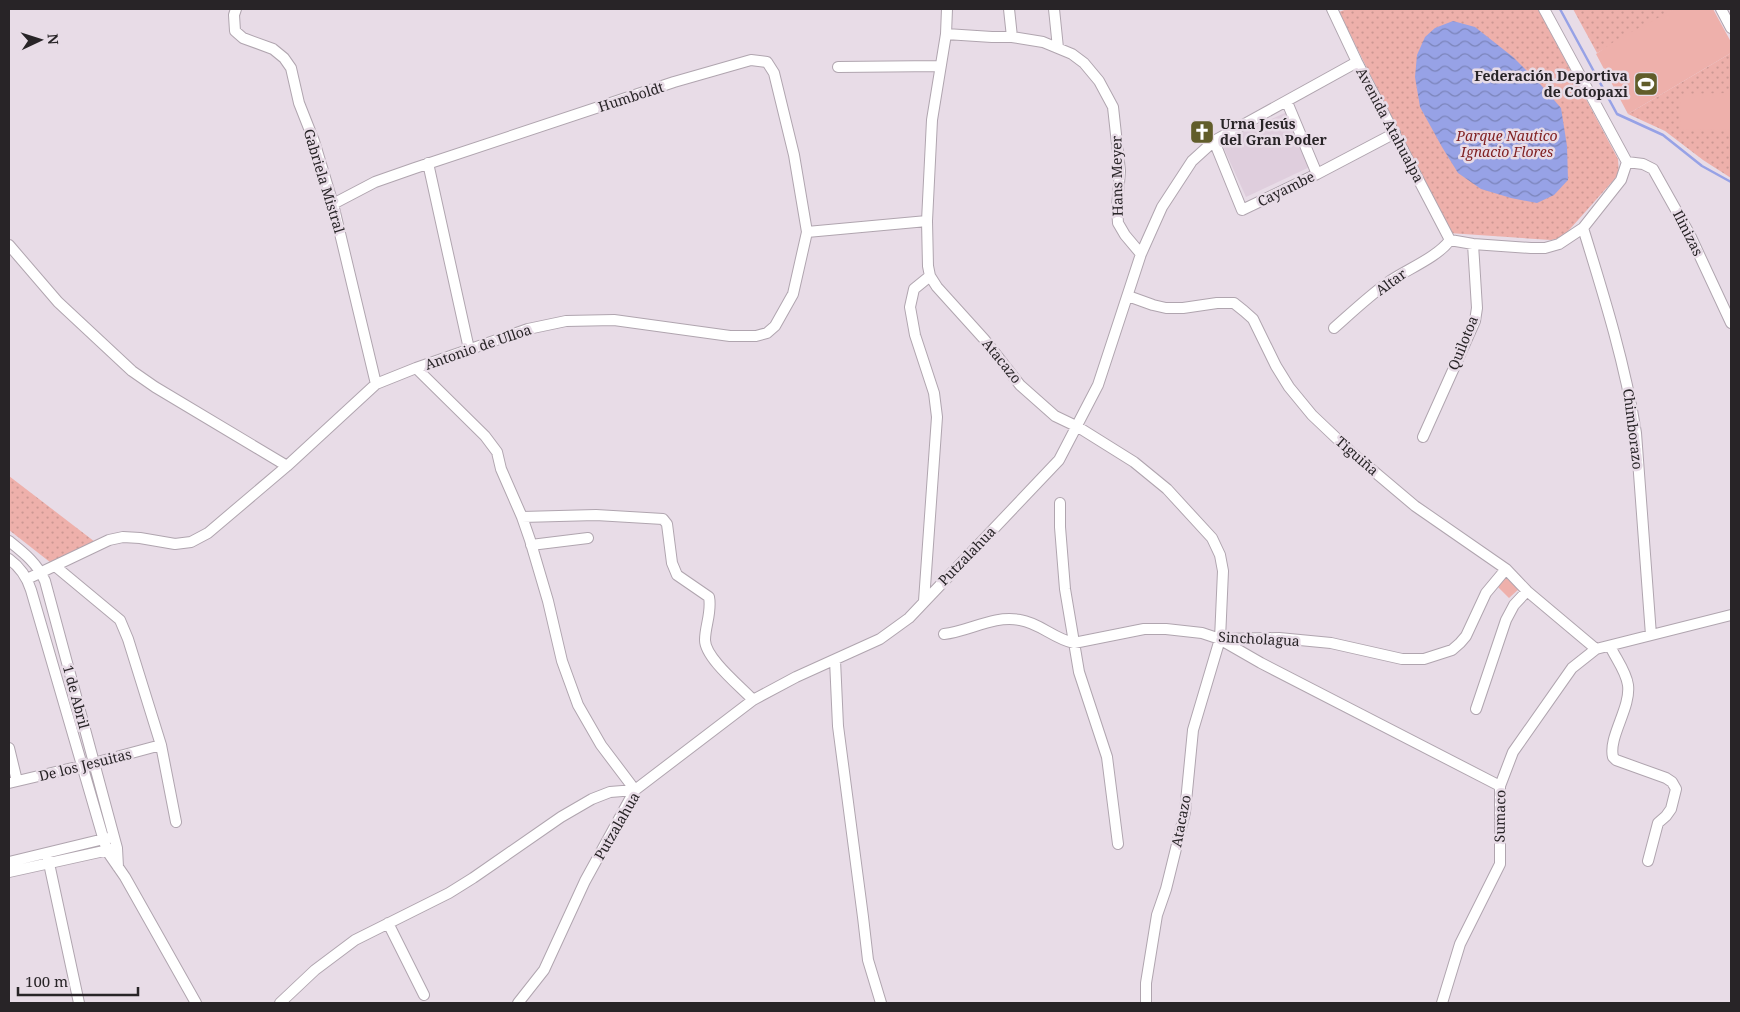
<svg xmlns="http://www.w3.org/2000/svg" width="1740" height="1012" font-family="'Noto Serif',serif">
<style>
.built{fill:#dfcedd}
.park{fill:url(#park-dots)}
.pitch{fill:#eeb0ab}
.water{fill:url(#water-waves)}
.lines{fill:none;stroke-linecap:round;stroke-linejoin:round}
.stream{stroke:#97a2e6;stroke-width:2.5}
.minor-casing{stroke:#b0a5af;stroke-width:12}
.minor{stroke:#fff;stroke-width:10}
.labels{text-anchor:middle;stroke-width:5;stroke-linejoin:round;paint-order:stroke}
.poi-label{font-size:14px;font-weight:bold;fill:#282427;stroke:#e8dce7;text-anchor:end}
.street-label{font-size:14px;fill:#282427;stroke:#e8dce7}
.park-label{font-size:14px;font-style:italic;fill:#812223;stroke:#e8dce7}
</style>
<defs>
<pattern id="park-dots" width="8" height="8" patternUnits="userSpaceOnUse" patternTransform="scale(1.25)"><rect width="8" height="8" fill="#eeb0ab"/><path d="M2 2h.1M6 6h.1" fill="none" stroke="#cc9793" stroke-width="1.8" stroke-linecap="round"/></pattern>
<pattern id="water-waves" width="16" height="10" patternUnits="userSpaceOnUse" patternTransform="scale(1.25)"><rect width="16" height="10" fill="#97a2e6"/><path d="M0 5q4-4 8 0t8 0" fill="none" stroke="#7b84ba"/></pattern>
</defs>
<rect width="100%" height="100%" fill="#e8dce7"/>
<path class="built" d="M1289,111L1314,165L1246,197L1221,142Z"/>
<path class="park" d="M1347,9H1538L1618,159L1619,174L1562,238L1551,240L1449,233L1339,12Z
M1573,9H1676L1597,53Z
M1731,53V178L1703,160L1665,131L1628,114Z
M9,476L99,545L55,566L9,530Z"/>
<path class="pitch" d="M1675,9H1713L1731,42V53L1628,114L1596,54L1618,39Z
M1731,93V129L1681,130L1680,94Z
M1507,576L1520,588L1509,598L1497,586Z"/>
<path class="water" d="M1453,21L1475,27L1513,57L1541,85L1561,108L1567,146L1568,180L1554,195L1537,203L1511,198L1481,189L1458,173L1442,147L1420,107L1415,77L1417,55L1425,37L1435,28Z"/>
<g class="lines">
<path class="stream" d="M1560,9L1617,114L1663,135L1702,166L1731,182"/>
<defs>
<path id="minor" d="M236,9L234,15L235,31L243,38L273,49L284,58L291,68L299,103L314,141L333,204L376,384
M947,9L946,34L932,120L927,221L928,266L930,276L937,287L984,339L1020,385L1055,416L1078,427L1134,462L1167,489L1212,538L1220,555L1223,571L1220,639L1193,730L1185,812L1166,889L1157,915L1146,983V1003
M1009,9L1012,37
M1054,9L1058,48
M1332,9L1357,62L1450,240
M1544,9L1627,162
M1721,9L1731,28
M946,34L992,37H1012L1043,42L1072,54L1084,63L1099,81L1113,107L1120,171L1117,207L1118,223L1125,235L1141,254
M838,67L940,66
M1287,102L1317,174
M1214,141L1242,210L1317,174L1395,133
M1627,162L1643,164L1653,169L1690,235L1731,323
M428,163L469,349
M333,204L375,182L415,168L674,82L751,60L767,62L774,73L794,155L807,232
M1583,228C1604,296 1625,363 1636,433L1651,635
M1450,240L1473,244L1531,248H1545L1559,244L1583,228L1621,180L1627,162
M9,245L58,302L132,371L155,387L287,466
M1128,296L1153,305L1166,308H1183L1217,303H1234L1244,311L1253,319L1276,366L1289,387L1312,415L1351,452L1415,506L1506,569L1527,591L1596,649
M1334,328C1351,313 1368,297 1387,283C1405,270 1437,258 1450,240
M416,368L485,436L497,452L501,469L522,517L530,540L548,601L562,661L578,705L601,745L635,790
M1423,437L1475,321L1477,308L1473,244
M1060,503V527L1065,589L1079,672L1107,757L1118,844
M522,517L596,515L663,519L667,524L672,563L677,575L709,597C712,612 705,626 705,640C705,658 741,687 753,700
M9,541C24,553 37,563 45,581L117,848L118,867
M531,545L588,538
M9,559C20,567 27,577 31,590L107,851L125,877L196,1003
M55,566L120,620L128,639L161,745L176,822
M27,579L109,540L123,537L140,538L175,544L191,542L208,533L287,466L376,384L416,368L528,329L566,321L614,320L730,336H756L767,333L775,326L793,294L807,232L927,221
M924,601L937,417L934,393L915,335L910,307L914,289L930,276
M944,634C970,631 993,615 1020,620C1040,623 1054,639 1074,643L1144,629H1166L1202,633L1220,639L1279,638L1331,643L1402,659H1424L1452,650L1460,643L1466,636L1486,593L1506,569
M1221,640L1261,663L1500,786
M1610,646C1616,659 1626,671 1628,685C1631,708 1608,737 1613,757L1616,760L1666,778L1672,782L1676,789L1671,809L1666,816L1658,823L1648,861
M835,660L838,726L863,917L868,960L881,1003
M1476,709L1506,620L1514,605L1527,591
M9,748L17,781
M9,783L94,763L161,745
M47,854L79,1003
M9,862L108,838
M9,872L113,849
M388,923L424,995
M280,1003L315,970L355,940L449,893L473,878L561,817L592,799L610,792L635,790
M518,1003L544,970L585,881L635,790L753,700L796,677L880,639L909,618L1059,460L1098,385L1141,254L1162,207L1192,161L1214,141L1357,62
M1442,1003L1460,944L1500,864V786L1513,752L1572,668L1596,649L1731,615"/>
</defs>
<use href="#minor" class="minor-casing"/>
<use href="#minor" class="minor"/>
</g>
<defs>
<symbol id="stadium-square" viewBox="-11 -11 22 22"><rect x="-9" y="-9" width="18" height="18" rx="4" fill="#615d2a" stroke="#e8dce7"/><path d="M0-5a6.5 5 0 1 0 0 10a6.5 5 0 1 0 0-10ZM-3.5-1.8h7v3.6h-7Z" fill="#fff"/></symbol>
<symbol id="church-square" viewBox="-11 -11 22 22"><rect x="-9" y="-9" width="18" height="18" rx="4" fill="#615d2a" stroke="#e8dce7"/><path d="M-1.2-6h2.4v3.5h3.3v2.4h-3.3V6h-2.4V-.1h-3.3v-2.4h3.3Z" fill="#fff"/></symbol>
</defs>
<g fill-rule="evenodd">
<use href="#stadium-square" x="1632" y="70" width="28" height="28"/>
<use href="#church-square" x="1188" y="118" width="28" height="28"/>
</g>
<g class="labels">
<g class="poi-label">
<text x="1628" y="81">Federación Deportiva<tspan x="1628" dy="16">de Cotopaxi</tspan></text>
<text x="1220" y="129" text-anchor="start">Urna Jesús<tspan x="1220" dy="16">del Gran Poder</tspan></text>
</g>
<g class="street-label">
<text transform="translate(631 97) rotate(-18)" y="5">Humboldt</text>
<text transform="translate(1390 125) rotate(62)" y="5">Avenida Atahualpa</text>
<text transform="translate(1117 176) rotate(-91)" y="5">Hans Meyer</text>
<text transform="translate(324 181) rotate(73)" y="5">Gabriela Mistral</text>
<text transform="translate(1286 189) rotate(-26)" y="5">Cayambe</text>
<text transform="translate(1688 233) rotate(63)" y="5">Ilinizas</text>
<text transform="translate(1391 282) rotate(-36)" y="5">Altar</text>
<text transform="translate(1463 343) rotate(-68)" y="5">Quilotoa</text>
<text transform="translate(478 347) rotate(-19)" y="5">Antonio de Ulloa</text>
<text transform="translate(1002 361) rotate(51)" y="5">Atacazo</text>
<text transform="translate(1633 429) rotate(83)" y="5">Chimborazo</text>
<text transform="translate(1357 456) rotate(41)" y="5">Tiguiña</text>
<text transform="translate(967 556) rotate(-46)" y="5">Putzalahua</text>
<text transform="translate(1259 639) rotate(3)" y="5">Sincholagua</text>
<text transform="translate(76 697) rotate(75)" y="5">1 de Abril</text>
<text transform="translate(85 765) rotate(-14)" y="5">De los Jesuitas</text>
<text transform="translate(1500 816) rotate(-89)" y="5">Sumaco</text>
<text transform="translate(1181 821) rotate(-79)" y="5">Atacazo</text>
<text transform="translate(617 826) rotate(-60)" y="5">Putzalahua</text>
</g>
<g class="park-label">
<text x="1507" y="141">Parque Nautico<tspan x="1507" dy="16">Ignacio Flores</tspan></text>
</g>
</g>
<rect width="1740" height="1012" fill="none" stroke="#282427" stroke-width="20"/>
<g transform="translate(40 40) rotate(86)" stroke="#e8dce7" stroke-width="4" paint-order="stroke">
<path d="M0-4L9 19L0 12L-9 19Z" fill="#282427"/>
<text y="-8" font-size="14" font-weight="bold" text-anchor="middle" fill="#282427">N</text>
</g>
<path d="M18 987v8h120v-8" fill="none" stroke="#282427" stroke-width="2.5"/>
<text x="25" y="987" font-size="15" fill="#282427" stroke="#e8dce7" stroke-width="4" paint-order="stroke">100 m</text>
</svg>
